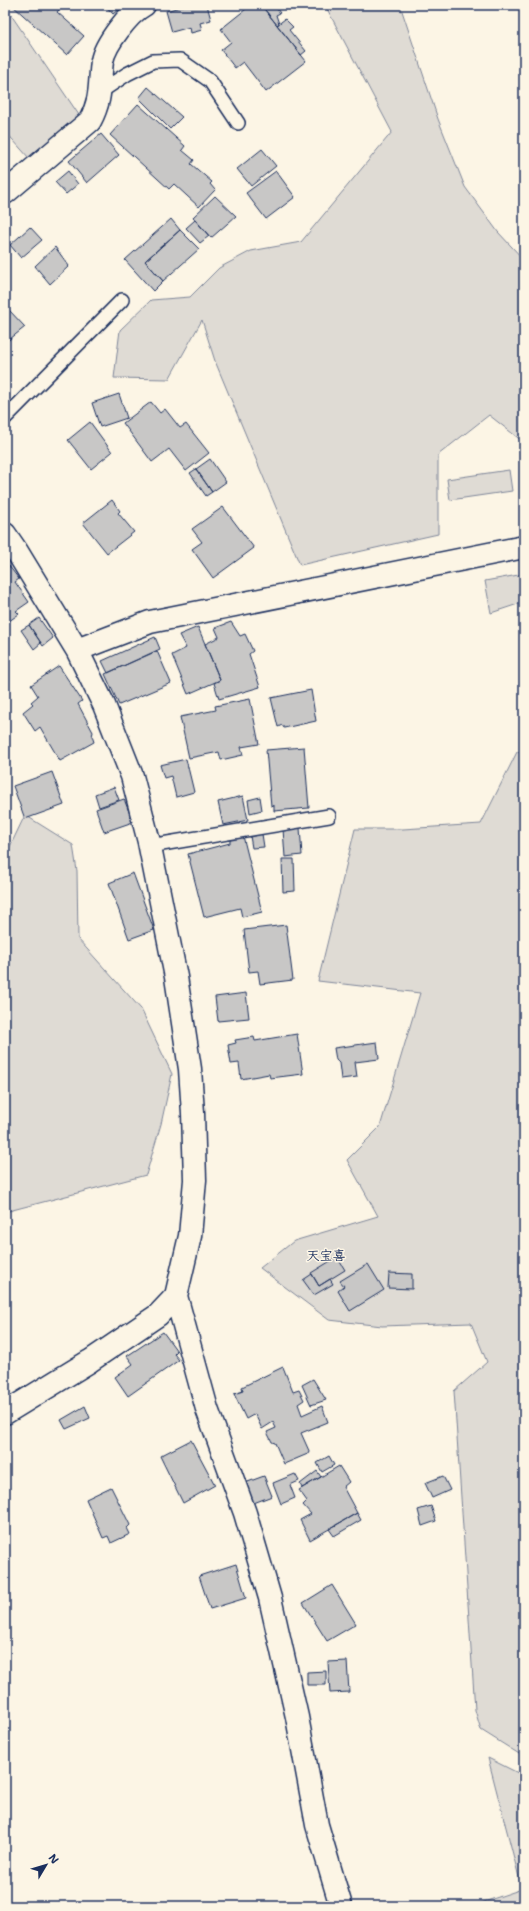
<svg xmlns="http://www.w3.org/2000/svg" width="529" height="1911" font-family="'Shantell Sans','Klee One',sans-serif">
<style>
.green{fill:#dfdbd4;stroke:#7d8599}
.building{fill:#c8c7c6;stroke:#1b2f5e}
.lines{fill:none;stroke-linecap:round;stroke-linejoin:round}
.service-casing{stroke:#1b2f5e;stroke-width:16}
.minor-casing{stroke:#1b2f5e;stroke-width:25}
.service{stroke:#fcf5e5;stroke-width:13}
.minor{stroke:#fcf5e5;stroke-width:22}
.labels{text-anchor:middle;stroke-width:3;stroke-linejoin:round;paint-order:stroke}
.quarter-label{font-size:13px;font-weight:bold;fill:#1b2f5e;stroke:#fcf5e5}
</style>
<rect width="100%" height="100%" fill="#fcf5e5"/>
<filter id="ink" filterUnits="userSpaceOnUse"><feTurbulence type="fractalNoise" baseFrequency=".025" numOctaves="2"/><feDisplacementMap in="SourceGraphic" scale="8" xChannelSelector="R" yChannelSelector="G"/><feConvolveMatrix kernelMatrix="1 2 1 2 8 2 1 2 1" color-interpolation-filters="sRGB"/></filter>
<g filter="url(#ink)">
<path class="green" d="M325,5H400L438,119L465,187L498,232L524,260V439L522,441L489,415L438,455V534L300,565L215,361L202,320L169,379L114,378L120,330L151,300L190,297L219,268L251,251L301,242L392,132Z
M5,6L79,115L29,158L5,131Z
M509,470L512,491L450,500L447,479Z
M524,574V602L491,613L485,581Z
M524,751V1757L481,1730L475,1710L454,1391L487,1362L471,1323L382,1326L329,1320L260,1268L294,1241L378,1216L347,1160L380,1127L420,993L318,981L355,829H403L481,824L517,752Z
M25,815L73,845L77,871L78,939L141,1009L172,1074L161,1124L146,1175L5,1212V857Z
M488,1758L524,1776V1906H472L522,1889Z"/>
<path class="building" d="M12,5H63L57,12L84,36L67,55Z
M105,5H124L113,14Z
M186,5H207L211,20L200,23L202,30L191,33L190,27L172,32L166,11Z
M251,5H261L306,61L266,92L243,62L235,68L221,50L231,42L221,29Z
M261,5H274L280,13L276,15L279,24L277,25Z
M285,19L293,27L289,30L306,51L301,55L277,25Z
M148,87L182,117L170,129L139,98Z
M138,104L185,146L182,150L194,160L191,164L212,182L210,184L215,190L199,207L174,184L169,189L110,135Z
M101,134L119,155L87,183L69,161Z
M262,149L276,166L251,186L237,169Z
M68,171L78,184L66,194L55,182Z
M276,171L295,197L266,219L246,193Z
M215,196L236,216L211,238L193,217Z
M171,219L180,230L145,261L163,281L153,291L125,260Z
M195,220L209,236L200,243L186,228Z
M30,227L42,240L21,258L10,245Z
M180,230L199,249L163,281L145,261Z
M55,247L69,266L50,284L35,266Z
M5,310H9L25,327L5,343Z
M119,394L127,418L100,427L92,403Z
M151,402L160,413L165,409L180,428L186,424L209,453L186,471L169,449L152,462L123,423Z
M90,422L112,452L91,469L68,440Z
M210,459L226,482L212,492L196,469Z
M196,469L212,492L206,496L190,473Z
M112,500L120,511L118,513L134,532L107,553L83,523Z
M223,507L254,548L213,578L192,549L202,542L192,529Z
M5,561L19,579L15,582L29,602L16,611L19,614L5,624Z
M39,618L53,638L43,646L29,625Z
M231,622L240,636L245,634L253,651L249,654L260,687L219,699L214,683L220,680L205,644L219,637L215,628Z
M29,625L41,643L34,649L21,630Z
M198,627L220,680L188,694L172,655L186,648L179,635Z
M155,637L160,649L108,673L102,661Z
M157,651L171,683L119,705L105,674Z
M59,666L82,701L78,704L93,732L92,736L94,742L60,761L40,727L35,731L23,712L33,704L31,702L38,696L31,685Z
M311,690L316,721L284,728L282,725L278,727L271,698Z
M250,699L259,744L241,747L243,755L221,760L219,752L189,758L180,717L216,710L215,706Z
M304,747L309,808L274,811V805L271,806L266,750Z
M186,759L194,792L176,797L171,776L164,778L160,765Z
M52,772L64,805L25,819L13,786Z
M114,787L119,800L99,807L95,794Z
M243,796L248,820L223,825L218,802Z
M260,797L262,810L250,813L248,800Z
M124,799L133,822L104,832L96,809Z
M300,828L302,855L285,857L283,829Z
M262,834L264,847L252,848L250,836Z
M243,836L262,912L242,917L240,908L204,917L188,854L230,843V838Z
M282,859H294L295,891L283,892Z
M133,873L154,930L129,939L109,883Z
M286,925L293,980L260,984L258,971L249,972L244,930Z
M246,993L249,1018L218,1021L215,997Z
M297,1034L303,1074L270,1078L269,1074L241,1079L239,1063L231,1064L228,1045L236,1043L235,1040L254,1037L255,1041Z
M377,1042L379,1059L355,1062L357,1077L341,1079L339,1063L336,1060L334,1048Z
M337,1257L345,1270L319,1286L311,1273Z
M368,1264L384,1290L350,1311L338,1291L344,1286L340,1281Z
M389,1273L412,1274V1289L388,1288Z
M312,1274L319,1286L330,1279L333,1284L314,1295L303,1280Z
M163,1332L177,1351L174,1354L179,1360L128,1396L115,1377L133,1364L127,1356Z
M283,1367L293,1392L299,1390L304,1400L298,1404L302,1415L322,1406L328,1422L301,1433L310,1453L284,1464L275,1443L272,1442L267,1432L276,1428L273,1422L262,1429L255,1414L246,1419L234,1394L243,1391L242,1387Z
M313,1379L326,1400L311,1405L302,1385Z
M85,1406L90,1418L66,1429L61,1420Z
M191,1440L215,1485L183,1503L160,1456Z
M329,1456L334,1465L322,1472L317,1463Z
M339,1466L349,1482L343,1487L357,1513L310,1540L300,1520L311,1514L303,1505L307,1501L299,1490Z
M317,1471L321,1477L302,1488L300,1484Z
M295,1474L299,1481L290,1485L295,1498L281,1504L273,1483Z
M264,1476L272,1496L251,1504L245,1483Z
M443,1476L450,1490L432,1498L425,1483Z
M111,1487L130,1525L127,1528L130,1534L111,1543L108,1536L103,1538L86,1499Z
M431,1506L436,1521L422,1526L418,1510Z
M357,1513L361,1520L334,1536L329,1529Z
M236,1564L246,1598L210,1609L199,1576Z
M332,1585L356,1624L327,1641L303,1603Z
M347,1661L349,1692L330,1693L328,1662Z
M326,1671V1685H307V1672Z"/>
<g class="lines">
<defs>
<path id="service" d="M100,92L127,74L153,61L180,60L210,81L238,123
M5,418L122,300
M150,846L329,816"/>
<path id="minor" d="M5,193L90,121C102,98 99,86 102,61C105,44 129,13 144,5
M5,534L16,550L77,650L104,705L132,776L149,842L176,977L190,1069L193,1113L195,1180L190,1236L176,1296L207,1409L245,1513L270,1598L297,1717L317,1825L341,1906
M77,650L150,622L524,547
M5,1413L90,1361L158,1315L176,1296"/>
</defs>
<use href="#service" class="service-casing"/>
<use href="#minor" class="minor-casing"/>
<use href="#service" class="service"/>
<use href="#minor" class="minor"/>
</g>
</g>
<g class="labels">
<g class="quarter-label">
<text x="326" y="1260">天宝喜</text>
</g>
</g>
<rect width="529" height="1911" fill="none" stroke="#fcf5e5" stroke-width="20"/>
<rect x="10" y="10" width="509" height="1891" fill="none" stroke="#1b2f5e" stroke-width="1.5" filter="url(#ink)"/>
<g transform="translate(46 1865) rotate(52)" stroke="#fcf5e5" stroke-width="3" paint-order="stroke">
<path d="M0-3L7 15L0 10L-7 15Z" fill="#1b2f5e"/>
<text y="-6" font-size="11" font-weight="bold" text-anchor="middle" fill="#1b2f5e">N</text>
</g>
</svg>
